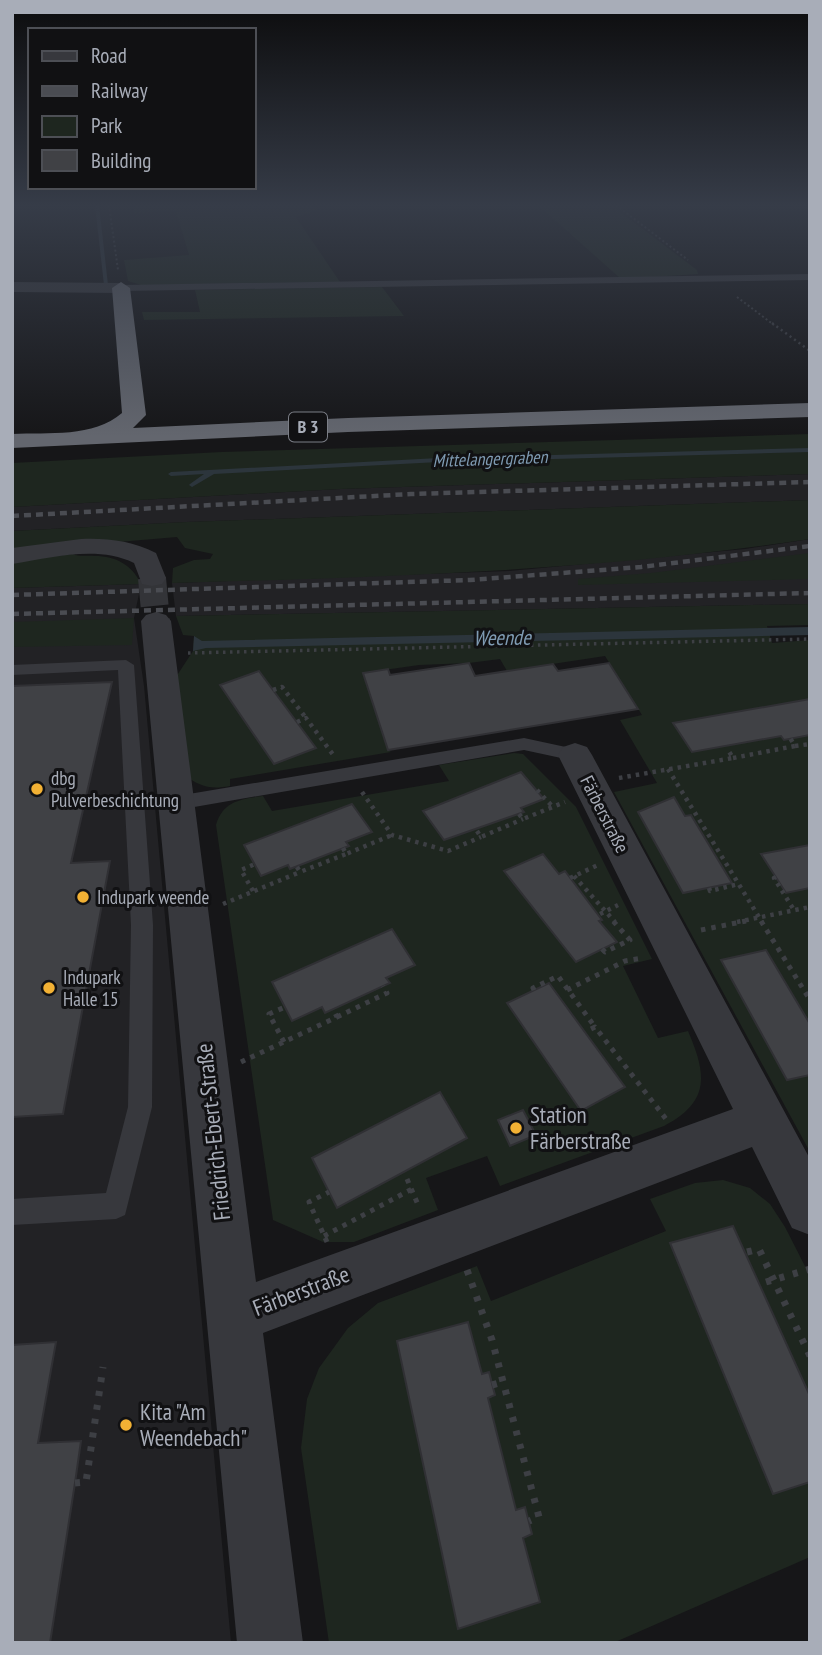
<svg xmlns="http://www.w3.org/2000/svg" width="822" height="1655" font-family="'PT Sans Narrow',sans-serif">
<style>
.built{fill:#222225}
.green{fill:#1e261f}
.water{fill:#2c353c}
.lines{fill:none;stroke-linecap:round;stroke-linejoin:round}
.stream{fill:#2c353c;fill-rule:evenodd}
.building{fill:#404145;stroke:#303034;stroke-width:2}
.street-tunnel{stroke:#333438;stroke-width:28;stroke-dasharray:28 14;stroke-linecap:butt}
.path-far5{stroke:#3d3f44;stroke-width:2;stroke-dasharray:2 2.5;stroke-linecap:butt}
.path-far4{stroke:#3d3f44;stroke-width:2.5;stroke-dasharray:2 3.5;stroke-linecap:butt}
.path-far3{stroke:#3d3f44;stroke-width:3.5;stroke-dasharray:2.5 4.5;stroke-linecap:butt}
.path-far2{stroke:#3d3f44;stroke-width:4.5;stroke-dasharray:3.5 5;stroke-linecap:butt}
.path-far1{stroke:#3d3f44;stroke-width:5;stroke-dasharray:4.5 6;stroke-linecap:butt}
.path{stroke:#3d3f44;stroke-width:7;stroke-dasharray:5 9;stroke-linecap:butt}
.lane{fill:#37383d;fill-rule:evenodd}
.street{fill:#37383d;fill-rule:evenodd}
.highway{fill:#63666e;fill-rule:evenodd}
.rail{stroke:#4a4c52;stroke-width:4.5;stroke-dasharray:7 5;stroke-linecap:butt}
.poi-dot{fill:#f2b134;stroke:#111113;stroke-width:2.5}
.labels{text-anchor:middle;stroke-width:6;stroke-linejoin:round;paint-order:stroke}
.shield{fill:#111113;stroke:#7b7e86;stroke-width:2}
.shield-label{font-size:18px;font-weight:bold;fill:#a8adb8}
.far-water-label{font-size:18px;font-style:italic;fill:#7f9bb3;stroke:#111113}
.poi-label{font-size:19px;fill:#a8adb8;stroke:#111113;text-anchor:start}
.street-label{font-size:19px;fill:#a8adb8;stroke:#111113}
.water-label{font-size:21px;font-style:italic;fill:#7f9bb3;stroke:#111113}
.near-poi-label{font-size:23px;fill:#a8adb8;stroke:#111113;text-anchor:start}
.near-street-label{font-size:23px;fill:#a8adb8;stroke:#111113}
</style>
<rect width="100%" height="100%" fill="#161618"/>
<path class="built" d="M810,474V500L187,522L12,531V507L340,489Z
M810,539V604L176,616L172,583L509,571L745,549Z
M141,584L134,618L144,686L231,1643H12V588Z"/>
<path class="green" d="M133,205H313L317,210L296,217L340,282L141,285L128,281L124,260L189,255L176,211L134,213Z
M538,205H611L697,270L698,274L621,279Z
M382,287L404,316L144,320L142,312H200L195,290Z
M810,434V474L340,489L12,507V463L222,452Z
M810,500V539C599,571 385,577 172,583L173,568L194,560L210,559L213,554L185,548L177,537L12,551V531L187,522Z
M810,553V579L578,585V579L651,573Z
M73,554C79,557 87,555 95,556C116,556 132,565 141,584L12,588V561Z
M810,604V625L767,626L772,643L810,640V1152L614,792L657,783L620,720L642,715L605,656L507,671L500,659L469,663L419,665L363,673L388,750L391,752L230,779V786C213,789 203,788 189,778L174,680L193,651L194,636L183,635L176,616Z
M134,618L132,645L12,647V622Z
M514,753L523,754L576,807L652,959L623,966L658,1038L688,1031C707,1075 710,1102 664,1126L500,1186L487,1156L426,1178L438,1210L354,1242H323L273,1220L216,825C223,801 241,799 263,796L272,811L449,781L439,765Z
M723,1180L750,1188L770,1204L785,1227L810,1276V1557L613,1643H329L301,1448L307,1399L319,1368L348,1328L378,1303L477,1266L491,1301L666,1231L650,1199L695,1183Z"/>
<path class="water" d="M810,627V635L206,648L193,651L194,636L202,641Z"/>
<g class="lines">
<path class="stream" d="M95,205H99L108,285L106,286L104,285Z
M810,448V452L439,462L214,474L192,487L189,485L190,484L204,474L171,476L168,474L171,472L439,458Z"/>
</g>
<path class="building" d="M469,663L475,676L553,664L558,671L609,663L638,709L388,750L363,673L388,669L390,675Z
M259,671L273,690L316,748L274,764L220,685Z
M112,682L71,863L110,861L63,1114L12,1117V686Z
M810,699V735L784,740L781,736L692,752L673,723Z
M521,772L544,799L521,808L524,812L444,840L423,811Z
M674,797L685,816L691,815L732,883L683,893L638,812Z
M352,804L372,832L346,842L349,846L290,869L288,865L261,876L244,845Z
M810,845V888L786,893L761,854Z
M543,854L559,874L565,871L602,920L599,921L617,942L576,962L504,871Z
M392,929L415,965L386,978L390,983L325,1013L322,1007L292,1021L272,982Z
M766,950L810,1024V1075L787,1080L721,960Z
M549,983L625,1087L581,1111L507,1003Z
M440,1092L467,1138L337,1208L312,1158Z
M523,1110L536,1135L510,1146L498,1120Z
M733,1226L810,1396V1482L773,1494L670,1243Z
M468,1322L482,1374L489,1372L495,1395L488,1398L516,1510L525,1507L532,1534L523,1538L540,1602L458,1629L397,1341Z
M56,1342L38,1443L81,1441L75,1483L50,1643H12V1345Z"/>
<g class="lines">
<path class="street-tunnel" d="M152,578L156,621"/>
<path class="path-far5" d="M109,205L118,270
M616,205L688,260
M737,297L774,325"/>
<path class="path-far4" d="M772,323L810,351"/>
<path class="path-far3" d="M188,653L810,639"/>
<path class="path-far2" d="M273,690L282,687L306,718
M297,722L306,718L334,756
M795,746L810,744
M733,758L795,746L790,738
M668,769L762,922
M619,778L733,758L728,750
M537,790L553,807
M362,792L392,835L448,851L481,837
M519,814L523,819L565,802
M477,831L481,837L523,819
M343,848L346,854L392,835
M297,867L300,872L346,854
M574,876L615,922
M776,877L774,878L794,910
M570,878L598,865
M709,888L710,891L739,884
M253,891L241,870L255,864
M223,904L300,872
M600,914L618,905
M737,922L810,907"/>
<path class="path-far1" d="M761,921L810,1000
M701,930L746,921
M602,949L605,952L630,940L613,921
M534,990L533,988L558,976L595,1027
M567,990L625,961L643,958
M337,1017L387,993L383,986
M591,1029L595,1027L666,1119
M284,1042L269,1014L285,1007
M241,1062L337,1017L333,1009
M407,1179L419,1207
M324,1236L412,1189
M327,1242L309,1202L329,1192"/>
<path class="path" d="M747,1252L759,1249L810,1356
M467,1270L492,1340L539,1517L529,1521
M766,1282L810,1269
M492,1385L503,1382
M75,1483L86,1482L103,1367"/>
<path class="lane" d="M810,274V280L121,291L116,288L121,285Z
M126,660L134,665L153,925L152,1107L125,1215L116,1219L12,1225V1199L106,1193L128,1107L131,925L118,670L12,675V665Z
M524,738L575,749L581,751L584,755L581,759L575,761L524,750L177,810L170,808L168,803L170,798L177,796Z"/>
<path class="street" d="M12,282L121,283L130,288L121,293L12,292Z
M81,539C108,538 132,541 156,553L166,578L162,584L152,586L142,584L134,563C97,545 51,558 12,564V548Z
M156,612L166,615L171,621L256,1282L733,1109L558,755L563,747L575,743L587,747L592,755L810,1159V1235L792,1228L752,1147L263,1333L303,1643H237L141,621L146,615Z"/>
<path class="highway" d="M121,282L130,288L146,415L133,428L348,418L810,403V417L348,432L12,448V434C49,432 93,438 122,413L112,288Z"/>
<path class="rail" d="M12,516L411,494L810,482
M12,595L470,580L641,567L810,546
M12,614L810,593"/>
</g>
<linearGradient id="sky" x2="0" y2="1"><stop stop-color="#0c0c0d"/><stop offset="0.47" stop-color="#363c48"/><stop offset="1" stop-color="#363c48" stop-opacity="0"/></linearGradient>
<rect width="822" height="437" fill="url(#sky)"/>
<g class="poi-dot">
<circle cx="37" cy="789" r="7"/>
<circle cx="83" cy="897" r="7"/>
<circle cx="49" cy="988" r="7"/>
<circle cx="516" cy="1128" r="7"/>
<circle cx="126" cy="1425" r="7"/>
</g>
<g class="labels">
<rect class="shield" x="289" y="412.5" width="38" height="29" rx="5"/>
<g class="shield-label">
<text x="308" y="433">B 3</text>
</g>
<g class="far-water-label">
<text transform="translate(490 459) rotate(-2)" y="6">Mittelangergraben</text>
</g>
<g class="poi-label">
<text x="51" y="785">dbg<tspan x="51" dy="22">Pulverbeschichtung</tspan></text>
<text x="97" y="904">Indupark weende</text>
<text x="63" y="984">Indupark<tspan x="63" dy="22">Halle 15</tspan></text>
</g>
<g class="street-label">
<text transform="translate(605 814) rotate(63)" y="7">Färberstraße</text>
</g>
<g class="water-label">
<text transform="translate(502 638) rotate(-1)" y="7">Weende</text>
</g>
<g class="near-poi-label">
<text x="530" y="1123">Station<tspan x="530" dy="26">Färberstraße</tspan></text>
<text x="140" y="1420">Kita "Am<tspan x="140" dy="26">Weendebach"</tspan></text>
</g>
<g class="near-street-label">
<text transform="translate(213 1132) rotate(-96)" y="8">Friedrich-Ebert-Straße</text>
<text transform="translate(301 1291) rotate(-21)" y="8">Färberstraße</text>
</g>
</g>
<rect width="822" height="1655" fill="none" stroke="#a8adb8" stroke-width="28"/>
<rect x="28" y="28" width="228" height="161" fill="#111113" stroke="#4d4f55" stroke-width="2"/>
<rect x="42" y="51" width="35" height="10" fill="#37383d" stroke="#4d4f55" stroke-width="2"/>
<text x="91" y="63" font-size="21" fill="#a8adb8">Road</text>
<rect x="42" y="86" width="35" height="10" fill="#4a4c52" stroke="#4d4f55" stroke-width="2"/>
<text x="91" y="98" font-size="21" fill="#a8adb8">Railway</text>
<rect x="42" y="116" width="35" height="21" fill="#1e261f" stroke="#4d4f55" stroke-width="2"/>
<text x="91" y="133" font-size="21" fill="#a8adb8">Park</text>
<rect x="42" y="150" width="35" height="21" fill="#404145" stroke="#4d4f55" stroke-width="2"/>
<text x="91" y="168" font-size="21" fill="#a8adb8">Building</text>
</svg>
